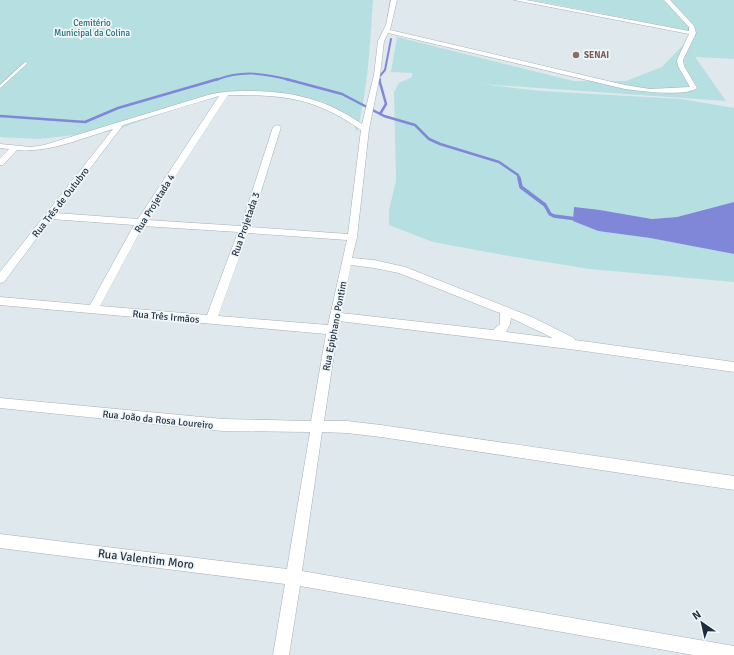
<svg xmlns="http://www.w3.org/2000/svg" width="734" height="655" font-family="Signika,sans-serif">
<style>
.green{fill:#b5dfe0}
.water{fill:#8087d9}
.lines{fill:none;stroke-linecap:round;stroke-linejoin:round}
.stream-far2{stroke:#8087d9;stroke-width:2}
.stream-far1{stroke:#8087d9;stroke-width:2.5}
.stream{stroke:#8087d9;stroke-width:3.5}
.service-casing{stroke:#a5b0b8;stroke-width:1}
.minor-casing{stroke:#a5b0b8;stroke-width:1}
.service{fill:#fff;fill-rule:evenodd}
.minor{fill:#fff;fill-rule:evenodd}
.education-dot{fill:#8d6e63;stroke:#f0f6f9;stroke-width:1.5}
.labels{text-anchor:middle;stroke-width:3.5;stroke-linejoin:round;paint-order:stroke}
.far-park-label{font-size:9px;fill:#236d7a;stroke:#f0f6f9}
.far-education-label{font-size:9px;font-weight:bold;fill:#785e54;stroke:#f0f6f9;text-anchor:start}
.street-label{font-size:10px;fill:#1e2e3e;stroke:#f0f6f9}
.near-street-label{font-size:12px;fill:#1e2e3e;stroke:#f0f6f9}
</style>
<rect width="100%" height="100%" fill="#dfe8ec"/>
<path class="green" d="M0,0H373C370,44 368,88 357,132L350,116L283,93L228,95L193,103L112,131L38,139L0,137Z
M532,0H734V59L695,57L726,101L481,84L541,91L681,99L734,108V202L677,217L652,219L600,210L573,221L598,231L650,238L734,254V282L590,269L509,256L433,242L389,225V210L396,181L394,92L399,83L412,77V73L391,72L397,37L573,81H626L662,67L688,40L691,31Z"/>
<path class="water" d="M734,202V254L650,238L598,231L573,221L574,207L600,210L652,219L677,217Z"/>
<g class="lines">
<path class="stream-far2" d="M216,80C242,70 263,73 290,80
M380,80L379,77L385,70L391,39"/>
<path class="stream-far1" d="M286,79L342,94L384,116L415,125L429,139L440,144L499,162L518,175L519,179
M379,79L386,104L380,114
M0,116L85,122L118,108L218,79"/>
<path class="stream" d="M519,178L521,187L545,205L550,214L554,216L577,219"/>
<defs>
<path id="service" d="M25,62L28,63L0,88V85Z"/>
<path id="minor" d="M391,0H397L390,30L625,85L650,89L690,87L678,66L677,60L689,34L514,0H526L689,31V27L664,0H670L694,26L696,33L683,60L684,66L697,88C686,97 640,91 625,89L388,33L384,41L380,75L369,129L357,237L352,258L374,260L405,267L532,317L574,338L575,340L734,362V372L577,350L339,321L324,421H347L381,425L734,476V490L381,437L347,433L322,432L302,571L734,646V655H693L300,586L289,655H273L285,584L0,548V534L287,569L310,432L223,431L0,408V398L223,419L311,421L326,334L0,305V297L90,305L134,225L51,219L4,282L0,283V272L113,129C82,138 50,153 17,150L3,165H0V158L9,149L0,148V144L31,147L44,145L208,95C223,91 237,91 253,91C296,92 327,100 362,124L374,75L378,41L386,25ZM228,95C285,95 313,97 361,130L348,234L250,227L281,127L277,125L273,127L241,226L147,220ZM219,96L138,219L56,213L123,125ZM143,226L238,232L207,315L100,306ZM248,233L347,240L328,325L218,316ZM351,265L374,268L399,273L492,310L500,313V324L493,330L341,313ZM511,318L553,338L506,332L510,324Z"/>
</defs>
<use href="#service" class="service-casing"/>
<use href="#minor" class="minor-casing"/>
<use href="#service" class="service"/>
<use href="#minor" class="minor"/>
</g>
<circle class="education-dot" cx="576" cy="55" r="4"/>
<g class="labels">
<g class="far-park-label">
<text x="92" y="26">Cemitério<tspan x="92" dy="10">Municipal da Colina</tspan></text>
</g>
<g class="far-education-label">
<text x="584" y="58">SENAI</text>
</g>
<g class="street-label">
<text transform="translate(60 202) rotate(-52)" y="4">Rua Três de Outubro</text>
<text transform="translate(154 203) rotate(-58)" y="4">Rua Projetada 4</text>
<text transform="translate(245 224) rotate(-71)" y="4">Rua Projetada 3</text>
<text transform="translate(166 316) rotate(5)" y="4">Rua Três Irmãos</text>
<text transform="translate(334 326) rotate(-79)" y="4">Rua Epiphano Pontim</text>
<text transform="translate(158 419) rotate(6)" y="4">Rua João da Rosa Loureiro</text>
</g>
<g class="near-street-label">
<text transform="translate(146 559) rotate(7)" y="4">Rua Valentim Moro</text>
</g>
</g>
<g transform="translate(702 623) rotate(326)" stroke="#f0f6f9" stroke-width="3" paint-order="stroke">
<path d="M0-3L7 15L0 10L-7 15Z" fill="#1e2e3e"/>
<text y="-6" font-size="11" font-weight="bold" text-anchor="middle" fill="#1e2e3e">N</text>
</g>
</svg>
